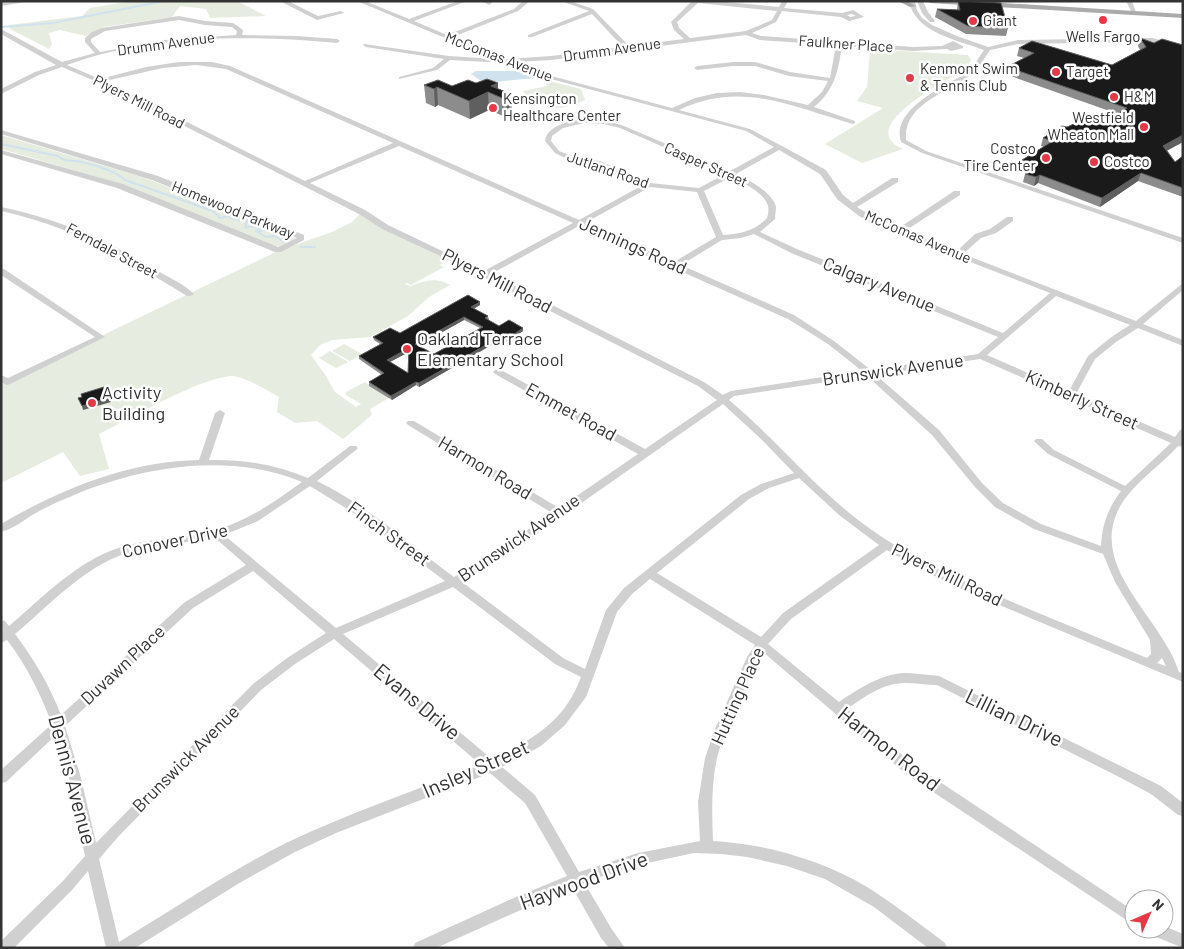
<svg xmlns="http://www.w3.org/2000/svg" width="1184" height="949" font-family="Barlow,sans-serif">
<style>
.green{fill:#e6ecdf}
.water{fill:#cfe2ee}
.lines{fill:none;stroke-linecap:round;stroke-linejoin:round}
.stream{stroke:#cfe2ee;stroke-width:2}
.minor{fill:#d0d0d0;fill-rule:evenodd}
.major{fill:#ababab;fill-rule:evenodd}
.wall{fill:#8c8c8c;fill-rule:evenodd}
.shaded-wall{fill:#5f5f5f}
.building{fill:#1a1a1a;stroke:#5f5f5f;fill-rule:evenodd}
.poi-dot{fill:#e63946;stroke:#fff;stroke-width:2}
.labels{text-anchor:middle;stroke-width:5;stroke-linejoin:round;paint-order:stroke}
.far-poi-label{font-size:15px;fill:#333;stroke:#fff;text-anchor:start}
.far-street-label{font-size:15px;fill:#333;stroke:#fff}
.street-label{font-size:18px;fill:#333;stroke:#fff}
.poi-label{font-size:18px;fill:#333;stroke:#fff;text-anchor:start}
.near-street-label{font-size:21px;fill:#333;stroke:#fff}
</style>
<rect width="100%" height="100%" fill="#fff"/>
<path class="green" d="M132,1H237L266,16L210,18L206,9L180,6L172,17L104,27L86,36L60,30L49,33L52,45L49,49L10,29L9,25L82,16L90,8Z
M870,49L968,55L971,60L967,68C949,80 852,127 903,149L862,163L825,144L883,108L857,101L867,87Z
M549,81L581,89L585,100C571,106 557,112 543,104L547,101L534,96L528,98L523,91L547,86L545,83Z
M1,135L145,178L294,236L295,240L280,246H273L115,182L1,149Z
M361,213L452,258L440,265L444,267L411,285L407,283L404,284L411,286C424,280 438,277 450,285L429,297L408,316L370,337L332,340L320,345L311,355L326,376L335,392L356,407L361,404L346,395V392L365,382L389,398L370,409L372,415L343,439L317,421L295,423L277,412L279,397C268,391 243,375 230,376C195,380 132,418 99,434L109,469L80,476L63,452L1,483V384L278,251L332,232L352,222Z
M344,344L362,354L350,361L332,351Z
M330,351L348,362L336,368L319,358Z"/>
<path class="water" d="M476,71H515L536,78L493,82L480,80L471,74Z"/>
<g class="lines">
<path class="stream" d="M1,27L53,23L164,1
M1,144L58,156C65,162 68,160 77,161C91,164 115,170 125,180L213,211L220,218L228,216L232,219L247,221L245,228L252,226L265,230L256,231L266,237L275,236L284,242
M301,247H315"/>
<path class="minor" d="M11,1H32L1,6V2Z
M280,1H288L318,16L341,11L344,13L317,20Z
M357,1H365L409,19L458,1H467L414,21L447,35L514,9L523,1H530L518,11L453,37L507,59L551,56L623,47L592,14L532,37H528V35L589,11L561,1H570L593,9L629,46L684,39L674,30L671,22L692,1H715L779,7L782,1H788L784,8L842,13L853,10L864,17L849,21L841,17L782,11L776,22L752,33L761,36L913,47L942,46L953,41L963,46V48L951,51L947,49L913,51L842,46C838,71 835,90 814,107L855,121V123L853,124C792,107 742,80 679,110L750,129L782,146L826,170L843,195L853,203L892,178H898V182L857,207L879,220L899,228L954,191H960V195L905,231L957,251L975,234L990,229L1007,217H1013V221L996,233L981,238L963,254L1136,321L1183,283V290L1143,324L1183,340V346L1138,328L1116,342L1095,359L1076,394L1175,437L1180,430L1183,429V447L1178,446C1161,465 1139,479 1124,500C1081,564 1162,616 1179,672L1183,673V682L959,588L918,568L887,550L791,619L768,644L839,702C858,689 879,675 903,673C915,673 927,675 939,676L1161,786L1183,803V816L1178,815L1151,794L1121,778L937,685C927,685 916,683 905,683C883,683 864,697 847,709L916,766L1134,911V925L906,774L763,652L758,659C744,691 726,724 717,758C711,785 712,814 713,841C766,844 821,860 867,887C894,904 920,924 945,943L947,948H928L874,907L825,879L787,866L747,857L721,854L694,853L638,865L584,882L611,928L625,948H609L601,938L572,887L436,948H413L415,943L507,901L567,876L525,803L490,773L336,833L295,852L241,882L135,948H106L88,871L72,890L14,948H1V941L62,882L85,856L69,778L56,735L6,782L1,783V770L52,724C40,693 27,666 7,640L1,643V620L5,621L9,626C40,600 71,567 110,551C140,539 173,539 204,533C241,525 272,504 302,482C230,452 142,466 72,496C59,501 46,507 34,514C24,520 13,529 1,532V524C61,489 129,461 199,460L215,413L220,410L225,413L209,460C243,459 277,465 308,478L350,446H356L358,448L356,450L317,481C364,503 412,546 454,577L499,549L552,513L408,425L406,423L408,421H414L559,508L638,454L495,374L493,372L495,370H501L645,449L717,400L698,386L449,260L382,229L359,214L97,82L62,67L39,75L1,94V89L35,72L56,65L1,34V29L62,62L95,53L85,42V38L92,32L102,28L179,16L205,21L233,23L243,30L242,35L297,36L337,39L340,41L337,43C248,35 152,34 67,65L100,79L146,67L179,62H212L230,66L579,220L643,185L595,165L563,157L555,153L545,141C548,120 588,117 606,120C612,122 618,124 624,126L730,171L774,147L746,131L536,75L505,63L450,60L437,70L399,79V77L433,68L444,59L366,47L363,45L364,44L449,56L495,59ZM698,3L777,11L772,20L746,31L690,38L679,28L677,22ZM852,14L856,16L850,17L847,15ZM179,20L205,25L232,27L237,31L236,35L165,40L100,52L91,42V39L105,31ZM746,35L760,40L836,45L830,78L790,72L755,62H733L697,66L694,68L697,70L733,66H755L789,76L828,81L822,92L808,105L764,95L740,92L717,93L695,98L672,108L540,73L515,62L551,60ZM196,65L226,69L393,143L305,181L105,81L163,68ZM584,123L604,124L620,128L725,174L699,188L650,183L600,161L567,154L559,151L551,141L552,136L563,128ZM399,146L573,223L484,271L388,225L365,210L310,183ZM779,150L820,174L837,199L859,216L873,224L1050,293L1003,333L797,249L760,232L775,219C775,215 776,210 776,207C773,193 748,179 736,174ZM731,177C741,181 766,194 768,206C769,210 768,215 767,218C755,231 740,234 723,235L704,191ZM650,187L697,192L716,237L674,262L585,223ZM579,226L788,319L828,344L862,371L731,391L723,395L704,382L491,274ZM754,234L791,253L998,337L978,354L871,370L834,341L794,315L681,265L722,240L741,238ZM1056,296L1130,325L1110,338L1088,356L1069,391L987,355ZM980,359L1171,443L1125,486L1054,450L1042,439H1036L1034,441L1036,443L1048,454L1121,491C1108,508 1102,525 1101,546L1041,524L1003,503L982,483L939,430L876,375ZM867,376L932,435L975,487L995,507L1034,529L1103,554L1115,582L1150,640L1151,654L1147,658C1106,641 1065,624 1024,607C971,584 916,562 869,528C817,491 777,440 729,400L734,396ZM723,404L761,439L794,473L761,484L741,495L624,588L606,610L585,669L563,658L462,582L507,555ZM799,478L839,515L879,545L783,613L761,637L657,573L749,499L769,488ZM310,486L357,515L445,581L336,628L224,535L258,521ZM214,537L246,565L185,602L61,715C50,686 34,659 15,634C50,605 83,567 127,553C155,544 186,544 214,537ZM253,571L326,633L287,658L253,684L96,843L81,778L65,726L193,608ZM650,579L755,645L747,657L715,729L705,758L698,802L700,841L638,853L579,872L535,795L502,767L541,746L565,725L586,697L617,612L632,594ZM453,587L555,664L581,677C564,723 533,738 493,760L343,634ZM334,639L481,765C416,790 349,813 286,843C228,872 174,909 119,942L99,859L117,838L261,690L295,664ZM1162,658L1166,666L1157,663Z
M482,1H490L492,3L489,5Z
M909,1H915L917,10L922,18L932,25L957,36L988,47L1018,40L1152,38L1183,46V50L1152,42L1018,44L990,50C984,58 979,69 971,75C948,93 903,103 906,140L926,151L1183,238V243L922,153L901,142C892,115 928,95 948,83C954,80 962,76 968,72C974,66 979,57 984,50C958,40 915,33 909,1Z
M917,1H923L928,12L935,21L934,22H930L922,13Z
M1126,1H1132L1137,15H1133Z
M1,130L158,176L304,235V240L281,252H275L117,188L1,154V150L123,184L278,247L297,238L152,180L1,134Z
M1,207C60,219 108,241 158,271C170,278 185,285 194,294L190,296H187C127,259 71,226 1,211Z
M1,269H4L105,337L10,384L7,385L1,382V375L8,378L95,337L1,275Z
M1164,926L1183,934V948L1149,934L1147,929H1164Z"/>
<path class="major" d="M898,1H907L916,6L910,7Z
M927,1H970L1183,14V18L930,3Z"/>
</g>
<path class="wall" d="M958,1L1008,28L1006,36L966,34L935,17L937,9L957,10Z
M1140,38L1154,43L1183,142L1167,150L1175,162L1183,156V197L1138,181L1100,207L1038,183L1034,186L1023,182L1025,174L1029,171L1020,168L1022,160L1044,147L1041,146L1043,138L1067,127L1101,123L1118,114L1005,74L1007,67L1024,58L1017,56L1019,48L1112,65L1140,50L1138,46Z
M476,83H498V89L511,94L512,112L503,116L489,110L470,119L438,105L435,107L426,103L424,85L452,86Z
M480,305L474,309L488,316L489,320H488L499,326L523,331L507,342L500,340L419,387L416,385L392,400L369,386V382L382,375L359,359V356L380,344L374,340L373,337L400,333ZM464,320L480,328L434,354L418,346ZM408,352V373L390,362Z"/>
<path class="shaded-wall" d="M498,83V97L491,86Z
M437,87L438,105L435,107L434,89Z
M488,92L489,110L470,119L469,101Z
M511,94L512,112L503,116L502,98Z
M1183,135V142L1161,154L1163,146Z
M1141,173L1138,181L1100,207L1102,198Z
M1040,175L1038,183L1034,186L1036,177Z
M480,302V305L471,310V307Z
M464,317V320L415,347V344Z
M523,328V331L507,342V339Z
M500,337V340L419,387V383Z
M409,348V352L388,363L387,360Z
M416,382V385L392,400L391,396Z
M109,398L111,402L83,410L82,406Z"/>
<path class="building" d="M958,1L1001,3L1008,28L968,26L937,9L960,10Z
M1140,38L1154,43L1162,39L1183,45V135L1163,146L1175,162L1183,156V188L1141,173L1102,198L1040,175L1036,177L1025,174L1038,165L1022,160L1053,141L1043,138L1062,126L1067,127L1087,118L1101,123L1127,108L1007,67L1034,53L1019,48L1032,41L1112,65L1146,47Z
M487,79L498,83L491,86L511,94L502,98L488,92L469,101L437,87L434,89L424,85L438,80L452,86L468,80L476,83Z
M468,295L480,302L471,307L488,316L485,318L499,326L509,320L523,328L507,339L500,337L419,383L416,382L391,396L369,382L384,373L359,356L383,343L373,337L390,328L400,333ZM464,317L483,327L434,354L415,344ZM409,348L408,373L387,360Z
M104,387L109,398L82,406L78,398L82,397L81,394Z"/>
<g class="poi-dot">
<circle cx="1103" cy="20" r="5"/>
<circle cx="973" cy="21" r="5"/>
<circle cx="1056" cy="72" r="5"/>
<circle cx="910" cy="78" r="5"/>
<circle cx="1114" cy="97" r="5"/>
<circle cx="493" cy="108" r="5"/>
<circle cx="1144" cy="127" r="5"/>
<circle cx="1046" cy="158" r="5"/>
<circle cx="1094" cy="162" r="5"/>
<circle cx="407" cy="349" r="5"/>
<circle cx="92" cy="403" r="5"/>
</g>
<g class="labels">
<g class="far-poi-label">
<text x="983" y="26">Giant</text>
<text x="1103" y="42" text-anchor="middle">Wells Fargo</text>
<text x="920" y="74">Kenmont Swim<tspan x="920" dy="17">&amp; Tennis Club</tspan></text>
<text x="1066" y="77">Target</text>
<text x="1124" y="102">H&amp;M</text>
<text x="503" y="104">Kensington<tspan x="503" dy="17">Healthcare Center</tspan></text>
<text x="1134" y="123" text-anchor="end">Westfield<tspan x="1134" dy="17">Wheaton Mall</tspan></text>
<text x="1036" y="154" text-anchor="end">Costco<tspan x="1036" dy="17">Tire Center</tspan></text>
<text x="1104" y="167">Costco</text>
</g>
<g class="far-street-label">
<text transform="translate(166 44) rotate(-8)" y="5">Drumm Avenue</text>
<text transform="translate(846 44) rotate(4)" y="5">Faulkner Place</text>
<text transform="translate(612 50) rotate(-8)" y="5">Drumm Avenue</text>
<text transform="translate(499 57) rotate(21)" y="5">McComas Avenue</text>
<text transform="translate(139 102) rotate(27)" y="5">Plyers Mill Road</text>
<text transform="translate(706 165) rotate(24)" y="5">Casper Street</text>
<text transform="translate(608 170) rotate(19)" y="5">Jutland Road</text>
<text transform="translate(233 210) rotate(22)" y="5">Homewood Parkway</text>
<text transform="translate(918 237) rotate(23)" y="5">McComas Avenue</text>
<text transform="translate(112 251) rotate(28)" y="5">Ferndale Street</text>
</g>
<g class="street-label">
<text transform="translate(633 246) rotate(24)" y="6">Jennings Road</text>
<text transform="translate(497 281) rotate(27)" y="6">Plyers Mill Road</text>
<text transform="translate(879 285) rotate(22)" y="6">Calgary Avenue</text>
<text transform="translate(893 370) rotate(-8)" y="6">Brunswick Avenue</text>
<text transform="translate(1082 400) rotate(24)" y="6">Kimberly Street</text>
<text transform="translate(571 412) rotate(29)" y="6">Emmet Road</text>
<text transform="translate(485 468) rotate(31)" y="6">Harmon Road</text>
<text transform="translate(389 534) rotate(36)" y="6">Finch Street</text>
<text transform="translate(519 538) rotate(-34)" y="6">Brunswick Avenue</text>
<text transform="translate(175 541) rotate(-12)" y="6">Conover Drive</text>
<text transform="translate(947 575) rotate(26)" y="6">Plyers Mill Road</text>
<text transform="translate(123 665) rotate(-43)" y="6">Duvawn Place</text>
<text transform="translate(738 696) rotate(-66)" y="6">Hutting Place</text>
<text transform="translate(186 759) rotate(-45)" y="6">Brunswick Avenue</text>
</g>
<g class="poi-label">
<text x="417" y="345">Oakland Terrace<tspan x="417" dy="21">Elementary School</tspan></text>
<text x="102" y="399">Activity<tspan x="102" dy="21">Building</tspan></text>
</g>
<g class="near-street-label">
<text transform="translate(417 702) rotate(40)" y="7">Evans Drive</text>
<text transform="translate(1014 718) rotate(26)" y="7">Lillian Drive</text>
<text transform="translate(889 749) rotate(38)" y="7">Harmon Road</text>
<text transform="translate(476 769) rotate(-24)" y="7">Insley Street</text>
<text transform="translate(72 780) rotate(75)" y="7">Dennis Avenue</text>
<text transform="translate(584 881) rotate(-20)" y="7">Haywood Drive</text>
</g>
</g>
<rect width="1184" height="949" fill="none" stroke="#333333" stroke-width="5"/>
<g transform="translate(1149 914) rotate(45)"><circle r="24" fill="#ffffff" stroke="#adadad"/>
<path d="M0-4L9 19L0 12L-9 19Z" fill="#e63946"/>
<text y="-8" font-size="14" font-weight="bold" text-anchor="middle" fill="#333333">N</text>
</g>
</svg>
